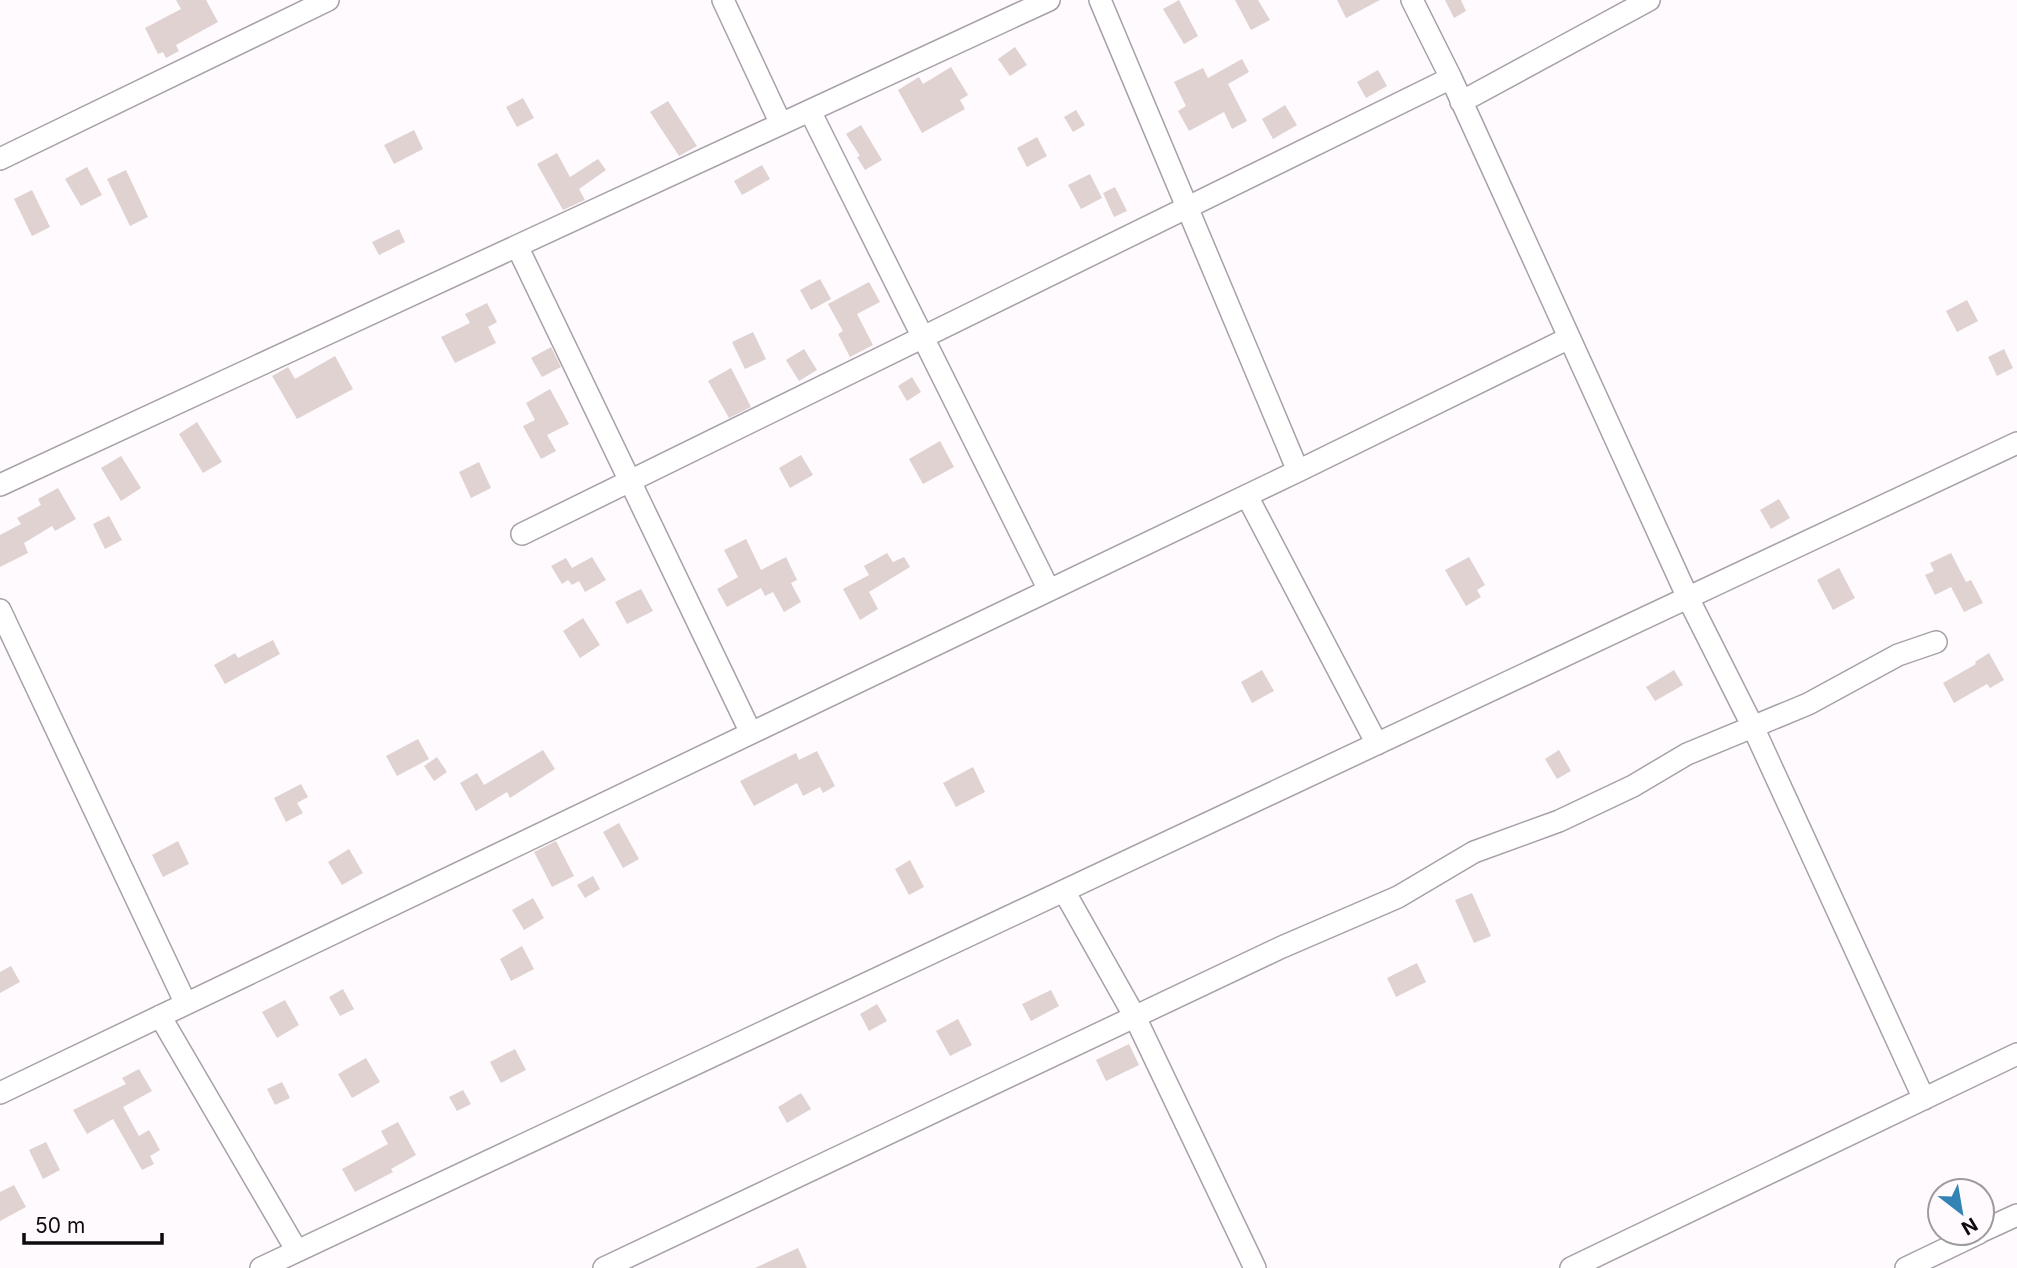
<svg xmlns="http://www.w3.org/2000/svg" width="2017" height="1268" font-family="Inter,sans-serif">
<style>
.building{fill:#e0d2d0}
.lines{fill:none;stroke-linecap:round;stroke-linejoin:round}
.minor-casing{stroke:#a7a0a9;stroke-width:24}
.minor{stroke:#fff;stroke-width:21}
</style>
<rect width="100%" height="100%" fill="#fefafe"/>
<path class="building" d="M176,0H206L218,22L176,45L179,51L166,58L163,52L158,54L145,28L181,9Z
M1179,0L1198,36L1184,44L1163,9Z
M1235,0H1258L1270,20L1251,30Z
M1337,0H1380L1346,18Z
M1445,0H1461L1466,11L1454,18Z
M1015,47L1027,65L1010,76L998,59Z
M1242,59L1249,72L1228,84L1247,121L1232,129L1224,112L1189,131L1178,111L1186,106L1174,82L1203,68L1208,78Z
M951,67L968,95L960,100L965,109L922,133L898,90L919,77L923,84Z
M1378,70L1387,86L1366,98L1357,82Z
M523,98L534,118L517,127L506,107Z
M668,101L697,146L679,156L650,112Z
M1285,105L1297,125L1273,139L1262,119Z
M1076,110L1085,125L1073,132L1064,117Z
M861,125L882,160L865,170L857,157L860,156L846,134Z
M414,130L423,149L394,164L384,145Z
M1037,137L1047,156L1027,167L1017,148Z
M557,153L570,177L598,159L606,170L579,189L585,200L563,210L537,164Z
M762,165L770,179L742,195L734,181Z
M87,167L102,195L81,206L65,179Z
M126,170L148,217L130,226L107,179Z
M1090,174L1102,198L1081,209L1068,185Z
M1115,187L1127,211L1114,217L1103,193Z
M32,190L50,227L32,236L14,199Z
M399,229L405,242L379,255L372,242Z
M820,279L831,299L811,310L800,290Z
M869,282L880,302L857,314L873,345L850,357L838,334L843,331L828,304Z
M1967,300L1978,321L1957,332L1946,311Z
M487,303L497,322L488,327L496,343L455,363L441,337L470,323L465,314Z
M753,332L766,359L745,369L732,342Z
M551,347L561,367L542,377L531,358Z
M804,349L817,370L799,381L786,360Z
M2004,349L2013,368L1997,376L1988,357Z
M335,356L353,389L297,419L272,376L288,367L295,379Z
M731,368L751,407L729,418L708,381Z
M912,377L921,392L907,401L898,386Z
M550,389L569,424L547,435L556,451L541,459L523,426L535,420L526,403Z
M197,422L222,462L203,473L179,434Z
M940,441L954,467L923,484L909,459Z
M801,455L813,475L790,488L779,468Z
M121,456L141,488L121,501L101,468Z
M479,462L491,488L471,498L459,472Z
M58,488L76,519L55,531L52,526L24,543L28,553L0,567V535L21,524L17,518L41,505L38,499Z
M1779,499L1790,518L1771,529L1760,510Z
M109,516L122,540L105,549L93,524Z
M746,539L761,570L786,557L797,580L791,583L801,602L784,612L773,592L765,596L761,588L727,607L717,589L738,577L724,550Z
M887,553L893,562L904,557L910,567L869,592L878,609L860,620L843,589L869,575L864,566Z
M1951,553L1966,582L1971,580L1983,603L1964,612L1951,587L1935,595L1925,575L1934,571L1930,563Z
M592,557L606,580L585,592L579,581L572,585L568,580L562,584L551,566L566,558L572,568Z
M1469,557L1485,585L1477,590L1481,597L1466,606L1445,570Z
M1839,568L1855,598L1833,610L1817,580Z
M641,589L653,611L627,624L615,602Z
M583,618L600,645L580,658L563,631Z
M273,640L280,654L225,684L214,665L235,653L238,658Z
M1989,653L2004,680L1990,688L1987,684L1954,703L1943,683L1976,664L1975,662Z
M1262,670L1274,691L1252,703L1241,682Z
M1674,670L1683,685L1655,701L1646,687Z
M418,739L429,759L397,776L386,756Z
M543,750L555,769L510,798L507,792L476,811L460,783L477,773L484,785Z
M1559,750L1571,771L1557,779L1545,759Z
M817,751L835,786L823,793L820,787L803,796L797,783L754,806L740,781L796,753L799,760Z
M437,757L447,772L434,781L424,766Z
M973,767L985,792L956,807L943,783Z
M301,784L308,797L297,803L303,813L286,822L274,798Z
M619,823L639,859L623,868L603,832Z
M178,841L189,864L163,877L152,855Z
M556,841L574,876L552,887L534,852Z
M349,849L363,873L342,885L328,862Z
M910,860L924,887L909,895L895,869Z
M593,876L600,889L585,898L577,885Z
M1472,893L1491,936L1474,943L1455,900Z
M533,898L544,918L524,930L512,910Z
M522,946L534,969L511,981L500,959Z
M1417,963L1426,982L1396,997L1387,978Z
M11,966L20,982L0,993V972Z
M343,989L354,1009L340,1016L329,997Z
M1051,990L1059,1006L1031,1021L1022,1004Z
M285,1000L299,1025L277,1038L262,1012Z
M877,1004L887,1021L869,1031L860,1014Z
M958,1019L972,1045L950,1056L936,1031Z
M1129,1044L1139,1065L1106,1081L1096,1060Z
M515,1049L526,1070L501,1083L490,1062Z
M366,1058L380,1082L352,1098L338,1074Z
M139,1069L152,1091L123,1107L139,1136L149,1130L160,1150L150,1156L154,1164L142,1170L113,1119L87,1134L73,1110L126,1084L122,1078Z
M282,1082L290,1098L275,1105L267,1089Z
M463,1090L471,1104L457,1111L449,1097Z
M801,1093L811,1109L787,1123L778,1107Z
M398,1122L416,1155L391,1169L393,1172L355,1192L342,1169L388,1144L381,1131Z
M46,1142L60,1170L43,1179L29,1150Z
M14,1185L26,1207L0,1221V1192Z
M798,1248L807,1268H755Z"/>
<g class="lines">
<defs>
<path id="minor" d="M723,0L781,124
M1412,0L1451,78L1688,598L1753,727L1924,1099
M1461,102L1649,0
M810,111L1049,590
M0,159L328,0
M517,246L751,733
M1298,471L1569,338
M0,485L1049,0
M1247,496L1377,744
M522,534L1451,78
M0,610L186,1004
M1064,891L1135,1017L1255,1268
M160,1016L297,1251
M0,1093L1298,471L1100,0
M1982,1231L2017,1215
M261,1268L2017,443
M604,1268L1282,947L1398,897L1474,852L1559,821L1633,786L1687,754L1808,704L1898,655L1936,642
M1571,1268L2017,1054
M1906,1268L1979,1233"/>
</defs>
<use href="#minor" class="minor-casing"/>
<use href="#minor" class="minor"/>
</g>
<g transform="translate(1961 1212) rotate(149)"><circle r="33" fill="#fefafe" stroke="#9e9a9e" stroke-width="2"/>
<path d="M0-5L12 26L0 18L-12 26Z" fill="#3384b5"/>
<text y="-10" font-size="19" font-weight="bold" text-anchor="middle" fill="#0e0b0f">N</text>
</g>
<path d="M24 1233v10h138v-10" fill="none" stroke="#0e0b0f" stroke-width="3.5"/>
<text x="35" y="1233" font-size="21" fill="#0e0b0f" stroke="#fefafe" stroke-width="5" paint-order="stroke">50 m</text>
</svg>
